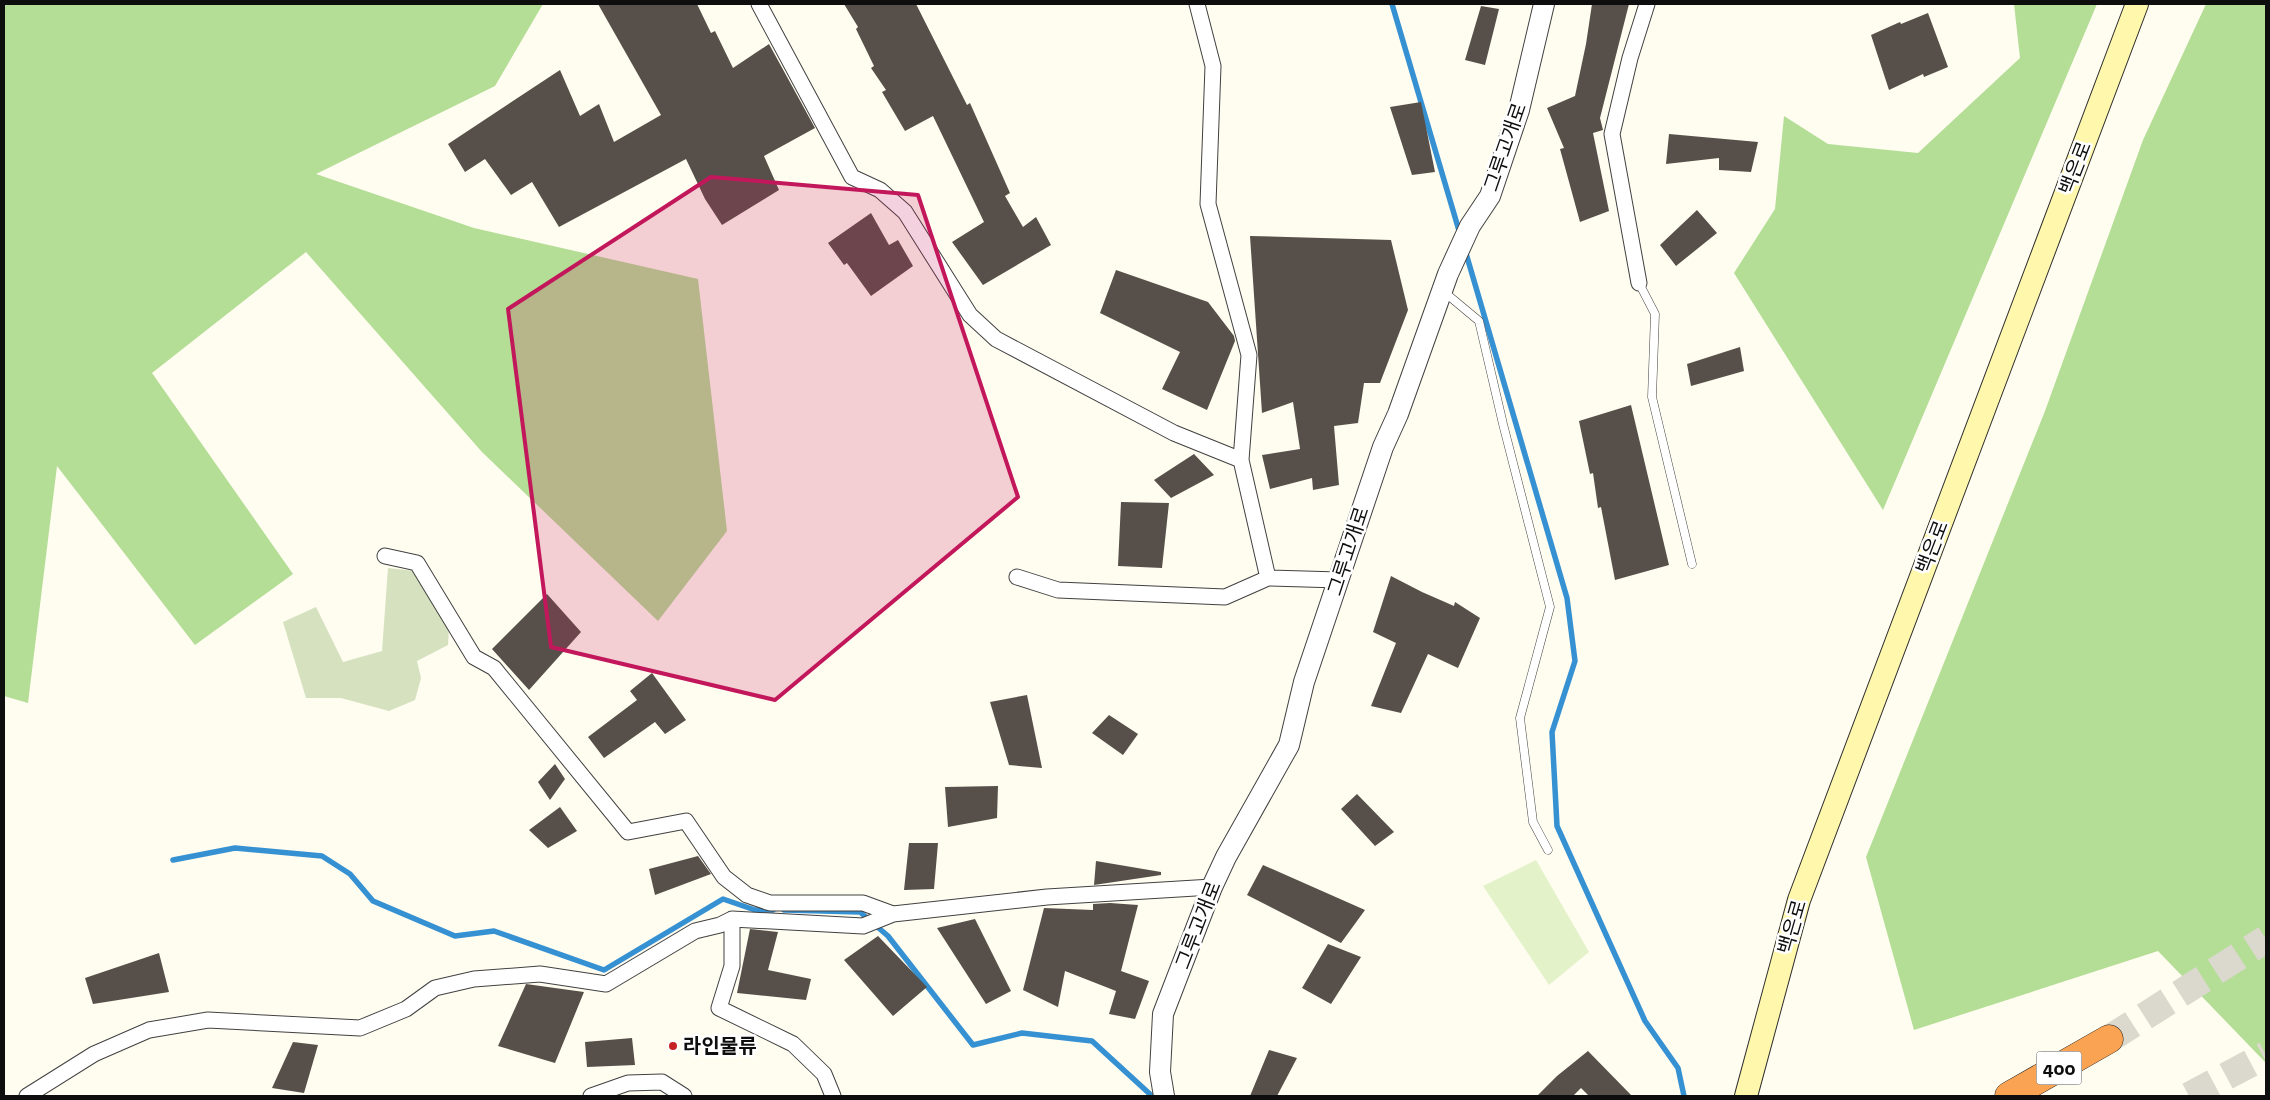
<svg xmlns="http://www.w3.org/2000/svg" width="2270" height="1100" font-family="'Zilla Slab','Noto Sans KR',serif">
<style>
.forest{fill:#b4dd96}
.cemetery{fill:#d6e2bf}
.pitch{fill:#e3f2c9}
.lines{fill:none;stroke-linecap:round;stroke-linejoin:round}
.stream{stroke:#3691d3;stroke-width:5.5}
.building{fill:#57504a}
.motorway-tunnel{stroke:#dbd8ce;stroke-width:28;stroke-dasharray:28 14;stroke-linecap:butt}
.service-casing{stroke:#414141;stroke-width:9}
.minor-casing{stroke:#414141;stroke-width:17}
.tertiary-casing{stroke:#414141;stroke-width:22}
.secondary-casing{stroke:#303030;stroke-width:24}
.motorway-casing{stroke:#1f1f1f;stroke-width:29}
.service{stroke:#fff;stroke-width:8}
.minor{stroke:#fff;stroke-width:15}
.tertiary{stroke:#fff;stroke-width:20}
.secondary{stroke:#fff7ab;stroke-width:22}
.motorway{stroke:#faa353;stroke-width:28}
.marked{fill:#c2185b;fill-opacity:0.2;stroke:#c2185b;stroke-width:4;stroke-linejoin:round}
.poi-dot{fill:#c52024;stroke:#fff;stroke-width:2}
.labels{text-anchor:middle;stroke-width:5;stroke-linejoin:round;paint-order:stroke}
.shield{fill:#fff;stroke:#565656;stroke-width:1}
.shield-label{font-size:19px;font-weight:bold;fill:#0e0e0e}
.street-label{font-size:20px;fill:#0e0e0e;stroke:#fff}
.poi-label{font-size:20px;font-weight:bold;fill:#0e0e0e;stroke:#fff;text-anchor:start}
</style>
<rect width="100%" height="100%" fill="#fffcf0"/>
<path class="forest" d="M4,4H543L495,86L316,174L474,228L698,279L727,531L658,621L482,452L306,252L152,373L293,574L195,645L57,466L28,703L4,696Z
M2014,4H2097L1883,510L1734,273L1775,209L1784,116L1828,144L1918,153L2020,58Z
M2206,4H2266V1063L2158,951L1914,1030L1866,857L2045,411L2143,140Z"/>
<path class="cemetery" d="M388,568L415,571L449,627L448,645L417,661L421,678L415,700L389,711L341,698H306L283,622L316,607L343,662L382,651Z"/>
<path class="pitch" d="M1536,860L1589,952L1549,985L1483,886Z"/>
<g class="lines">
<path class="stream" d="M1392,4L1460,234
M1465,250L1567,598L1575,661L1552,732L1557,826L1645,1021L1678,1068L1684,1096
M173,860L235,848L322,856L350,874L373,901L455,936L494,931L604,970L723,899L755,910H773
M784,910L860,912L888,936L973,1045L1022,1033L1092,1041L1152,1096"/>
</g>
<path class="building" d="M598,4H697L711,33L715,31L733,68L769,44L815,128L764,156L779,190L722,225L705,199L686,159L559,227L532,182L511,195L485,159L465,172L448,144L560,70L580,116L599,104L614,142L661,115Z
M844,4H916L967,105L970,103L1010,193L1005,196L1023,227L1036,217L1051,245L983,285L952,242L984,222L933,116L905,131L882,92L886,90L871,68L874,66L856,29L858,27Z
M1592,4H1629L1600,118L1603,130L1593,133L1609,211L1580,222L1560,149L1564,148L1547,108L1575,96L1586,44Z
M1481,6L1499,9L1485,65L1465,60Z
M1928,13L1948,67L1924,77L1923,74L1889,90L1871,35L1900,22L1901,24Z
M1421,102L1435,172L1412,175L1390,107Z
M1669,134L1758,142L1751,172L1719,170V158L1666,164Z
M1697,210L1717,233L1676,266L1660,245Z
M871,213L889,245L898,240L913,266L871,296L847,263L844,265L828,243Z
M1250,236L1391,240L1408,310L1380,383H1364L1358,423L1334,426L1339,485L1313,490L1312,478L1270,489L1262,455L1300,449L1293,402L1262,413Z
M1116,270L1208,302L1234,336L1235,341L1207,410L1162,389L1180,352L1100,313Z
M1740,347L1744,371L1691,386L1687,364Z
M1631,405L1669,565L1615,580L1601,507L1598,508L1593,473L1590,474L1579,421Z
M1194,454L1214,475L1171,498L1154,480Z
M1121,502L1169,503L1162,568L1118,566Z
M1391,576L1422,592L1454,606L1455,602L1480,618L1458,668L1428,654L1401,713L1371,706L1396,643L1373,632Z
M547,594L581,632L529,690L492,649Z
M652,673L686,720L665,734L655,722L604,758L588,737L637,700L630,691Z
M1027,695L1042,768L1009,765L990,702Z
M1109,715L1138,734L1123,755L1092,733Z
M555,764L565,779L550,800L538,782Z
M998,786L997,818L948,827L945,787Z
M1357,794L1394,832L1375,846L1341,809Z
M560,807L577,831L548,848L529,830Z
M909,843H938L934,889L904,890Z
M698,856L711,874L655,895L649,869Z
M1096,861L1161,872V875L1094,885Z
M1263,865L1365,910L1341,943L1247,895Z
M1110,903L1138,905L1121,971L1149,981L1135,1019L1109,1014L1116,991L1065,971L1058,1007L1023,990L1044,908L1093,910V904Z
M975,919L1011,991L986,1004L937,928Z
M750,929L778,932L768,970L811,979L806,1000L737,993Z
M878,936L927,987L893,1016L844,960Z
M1328,944L1361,957L1331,1004L1302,988Z
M159,953L169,992L93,1004L85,978Z
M526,984L584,992L555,1063L498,1046Z
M632,1038L635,1065L587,1067L585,1042Z
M293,1042L318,1045L304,1093L272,1088Z
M1269,1050L1297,1058L1277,1096H1250Z
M1588,1051L1632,1096H1589L1581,1088L1573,1096H1537L1557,1076Z"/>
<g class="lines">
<path class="motorway-tunnel" d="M2109,1039L2266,939
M2189,1096L2266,1055"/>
<defs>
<path id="service" d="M1639,283L1655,314L1652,397L1692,564
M1443,291L1479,321L1503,424L1550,607L1520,718L1533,822L1548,850"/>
<path id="minor" d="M759,4L852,177L880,190L905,212L970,315L996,339L1174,433L1241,460
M1197,4L1213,66L1208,204L1249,355L1241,460L1268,578
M1639,283L1612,134L1630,58L1647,4
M385,556L417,563L474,657L494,668L628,832L686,821L724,877L747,895L770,903H863L893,914
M1017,577L1058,590L1225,597L1268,578L1339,580
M732,919V966L719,1008L793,1044L824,1074L833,1096
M27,1096L94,1054L149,1030L208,1020L360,1028L406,1009L435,988L474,979L540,974L606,984L695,931L720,925L732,919L863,926L893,914L1047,897L1212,887
M591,1096L628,1083L662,1082L684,1096"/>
<path id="tertiary" d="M1164,1096L1160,1072L1163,1014L1212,887L1226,857L1289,745L1304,682L1383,447L1398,414L1448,274L1470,226L1490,196L1519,110L1544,4"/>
<path id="secondary" d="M1746,1096L1799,900L2137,4"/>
<path id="motorway" d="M2009,1096L2109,1039"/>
</defs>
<use href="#service" class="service-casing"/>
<use href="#minor" class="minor-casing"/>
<use href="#tertiary" class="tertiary-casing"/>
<use href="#secondary" class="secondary-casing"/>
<use href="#motorway" class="motorway-casing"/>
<use href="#service" class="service"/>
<use href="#minor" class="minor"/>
<use href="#tertiary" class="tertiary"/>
<use href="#secondary" class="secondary"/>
<use href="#motorway" class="motorway"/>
</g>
<path class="marked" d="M711,177L918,195L1018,497L775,700L551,647L508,309Z"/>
<circle class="poi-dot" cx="673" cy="1046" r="5"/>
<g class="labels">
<rect class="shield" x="2036.5" y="1051.5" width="45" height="33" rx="4"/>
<g class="shield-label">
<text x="2059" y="1075">400</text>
</g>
<g class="street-label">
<text transform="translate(1505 147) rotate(-71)" y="7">그루고개로</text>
<text transform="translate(2075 168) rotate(-69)" y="7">백은로</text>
<text transform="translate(1932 547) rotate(-69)" y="7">백은로</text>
<text transform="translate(1348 551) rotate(-72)" y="7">그루고개로</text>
<text transform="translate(1198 925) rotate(-69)" y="7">그루고개로</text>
<text transform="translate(1792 927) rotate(-74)" y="7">백은로</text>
</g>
<g class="poi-label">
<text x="683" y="1053">라인물류</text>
</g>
</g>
<rect width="2270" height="1100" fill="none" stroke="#0e0e0e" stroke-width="10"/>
</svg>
